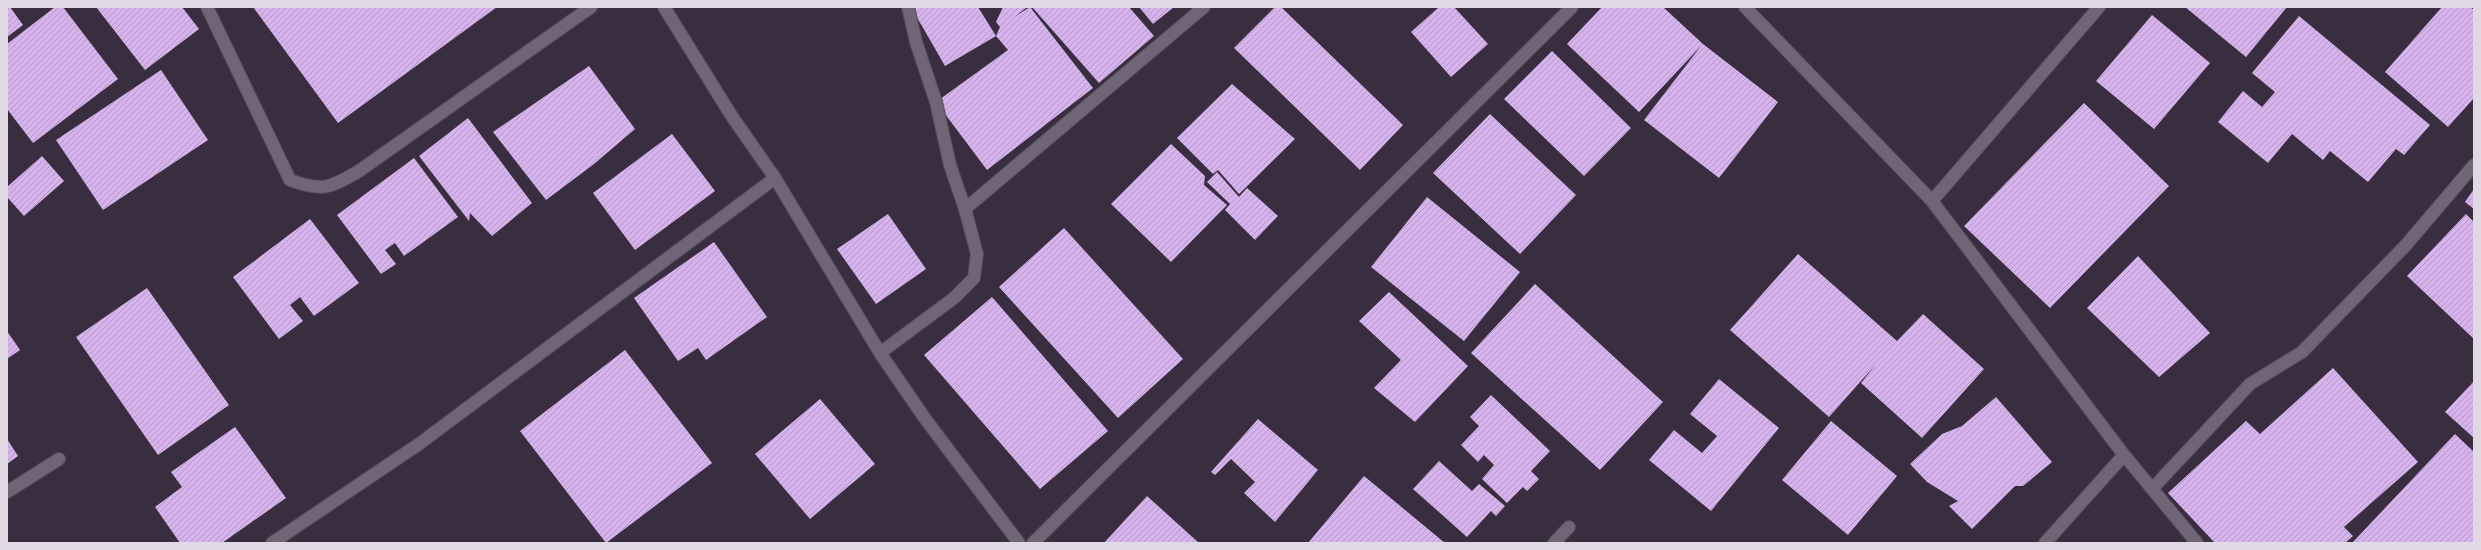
<svg xmlns="http://www.w3.org/2000/svg" width="2481" height="550" font-family="Mulish,sans-serif">
<style>
.building{fill:url(#building-hatch)}
.lines{fill:none;stroke-linecap:round;stroke-linejoin:round}
.minor-casing{stroke:#564d5b;stroke-width:14}
.minor{stroke:#706477;stroke-width:12}
</style>
<defs>
<pattern id="building-hatch" width="6" height="6" patternUnits="userSpaceOnUse"><rect width="6" height="6" fill="#d7b3ed"/><path d="M-1 1l2-2M0 6l6-6M5 7l2-2" fill="none" stroke="#b296c3"/></pattern>
</defs>
<rect width="100%" height="100%" fill="#392e3f"/>
<path class="building" d="M7,7H10L23,25L7,37Z
M55,7H63L118,79L33,143L7,109V44Z
M96,7H182L199,29L145,70Z
M253,7H497L338,123Z
M911,7H978L996,36L945,66Z
M1003,7H1027L1016,16L1030,7L1093,88L987,170L936,102L1008,50L996,36L1000,27L996,22Z
M1032,7H1129L1154,36L1099,83Z
M1139,7H1174L1153,24Z
M1275,7H1281L1403,125L1360,170L1234,48Z
M1439,7H1454L1488,44L1451,77L1411,32Z
M1602,7H1663L1703,44L1778,102L1719,178L1644,120L1701,46L1639,112L1567,44Z
M2185,7H2287L2246,57Z
M2442,7H2470L2474,10V98L2448,127L2385,72Z
M2152,15L2210,63L2154,129L2096,81Z
M2299,16L2430,125L2404,155L2396,149L2368,182L2330,151L2323,160L2292,134L2268,163L2218,122L2243,91L2262,107L2275,92L2252,73Z
M1552,51L1631,128L1584,176L1504,99Z
M589,66L635,129L594,164L546,200L493,132Z
M161,70L208,140L103,210L56,140Z
M1232,84L1295,139L1239,194L1218,170L1213,174L1177,138Z
M2084,103L2169,186L2050,308L1964,226Z
M1490,114L1576,195L1520,254L1433,173Z
M468,118L532,203L492,236L470,213L469,221L419,156Z
M672,134L715,191L635,250L593,193Z
M1171,144L1205,176L1204,185L1227,205L1171,262L1111,204Z
M42,156L64,181L24,216L7,197V187Z
M414,158L458,217L404,256L395,243L385,250L396,264L381,274L337,215Z
M1217,172L1239,197L1247,188L1278,216L1255,240L1225,210L1230,204L1207,182Z
M2474,189V209L2465,202Z
M1427,197L1520,272L1464,341L1371,267Z
M888,214L926,269L876,304L837,249Z
M2466,214L2474,222V339L2407,276Z
M310,219L359,283L314,316L300,297L290,305L303,321L279,339L233,277Z
M1064,228L1183,359L1118,418L999,287Z
M714,242L767,317L706,360L698,348L678,361L634,298Z
M1798,254L1897,341L1923,314L1984,369L1922,438L1861,383L1876,364L1829,417L1730,330Z
M2138,256L2210,333L2159,377L2087,308Z
M1535,284L1663,402L1600,470L1471,353Z
M147,288L229,405L158,455L76,337Z
M1389,292L1468,366L1415,422L1374,388L1401,360L1359,321Z
M992,297L1108,431L1040,489L924,355Z
M7,331L20,350L7,359Z
M625,350L712,463L606,543L520,431Z
M2333,368L2418,462L2344,527L2353,536L2345,543H2215L2168,493L2246,421L2260,434Z
M1719,379L1779,428L1711,511L1649,460L1674,430L1702,453L1717,436L1690,414Z
M2474,381V438L2445,412Z
M1491,395L1550,451L1531,471L1539,479L1527,491L1523,487L1507,503L1482,479L1494,465L1484,455L1478,462L1461,445L1479,426L1470,417Z
M1996,397L2052,462L2023,486H2015L1972,529L1949,506L1958,501L1927,482L1910,464L1942,434L1962,426Z
M820,399L875,464L810,519L755,454Z
M1258,419L1318,470L1275,522L1244,493L1255,482L1231,459L1215,475L1211,472Z
M1831,421L1897,476L1848,535L1782,480Z
M235,427L286,498L222,543H180L155,507L182,487L171,472Z
M2455,434L2474,452V543H2352Z
M7,439L18,456L7,464Z
M1439,461L1472,491L1479,484L1505,506L1496,516L1491,511L1467,537L1413,489Z
M1364,476L1445,543H1308Z
M1147,496L1199,543H1104Z"/>
<g class="lines">
<defs>
<path id="minor" d="M207,7L290,180C322,192 330,188 359,171L591,7
M664,7L731,115L775,178L880,353L926,420L1019,543
M1745,7L1932,201L2124,455L2197,543
M1932,201L2099,7
M965,209L1204,7
M880,353L954,298L974,278L977,254L965,209L950,165L936,102L916,42L908,7
M2152,489L2250,384L2302,352L2406,245L2474,165
M7,492L59,459
M272,543L419,444L775,178
M1033,543L1572,7
M1554,543L1569,527
M2045,543L2124,455"/>
</defs>
<use href="#minor" class="minor-casing"/>
<use href="#minor" class="minor"/>
</g>
<rect width="2481" height="550" fill="none" stroke="#e0d9e4" stroke-width="16"/>
</svg>
